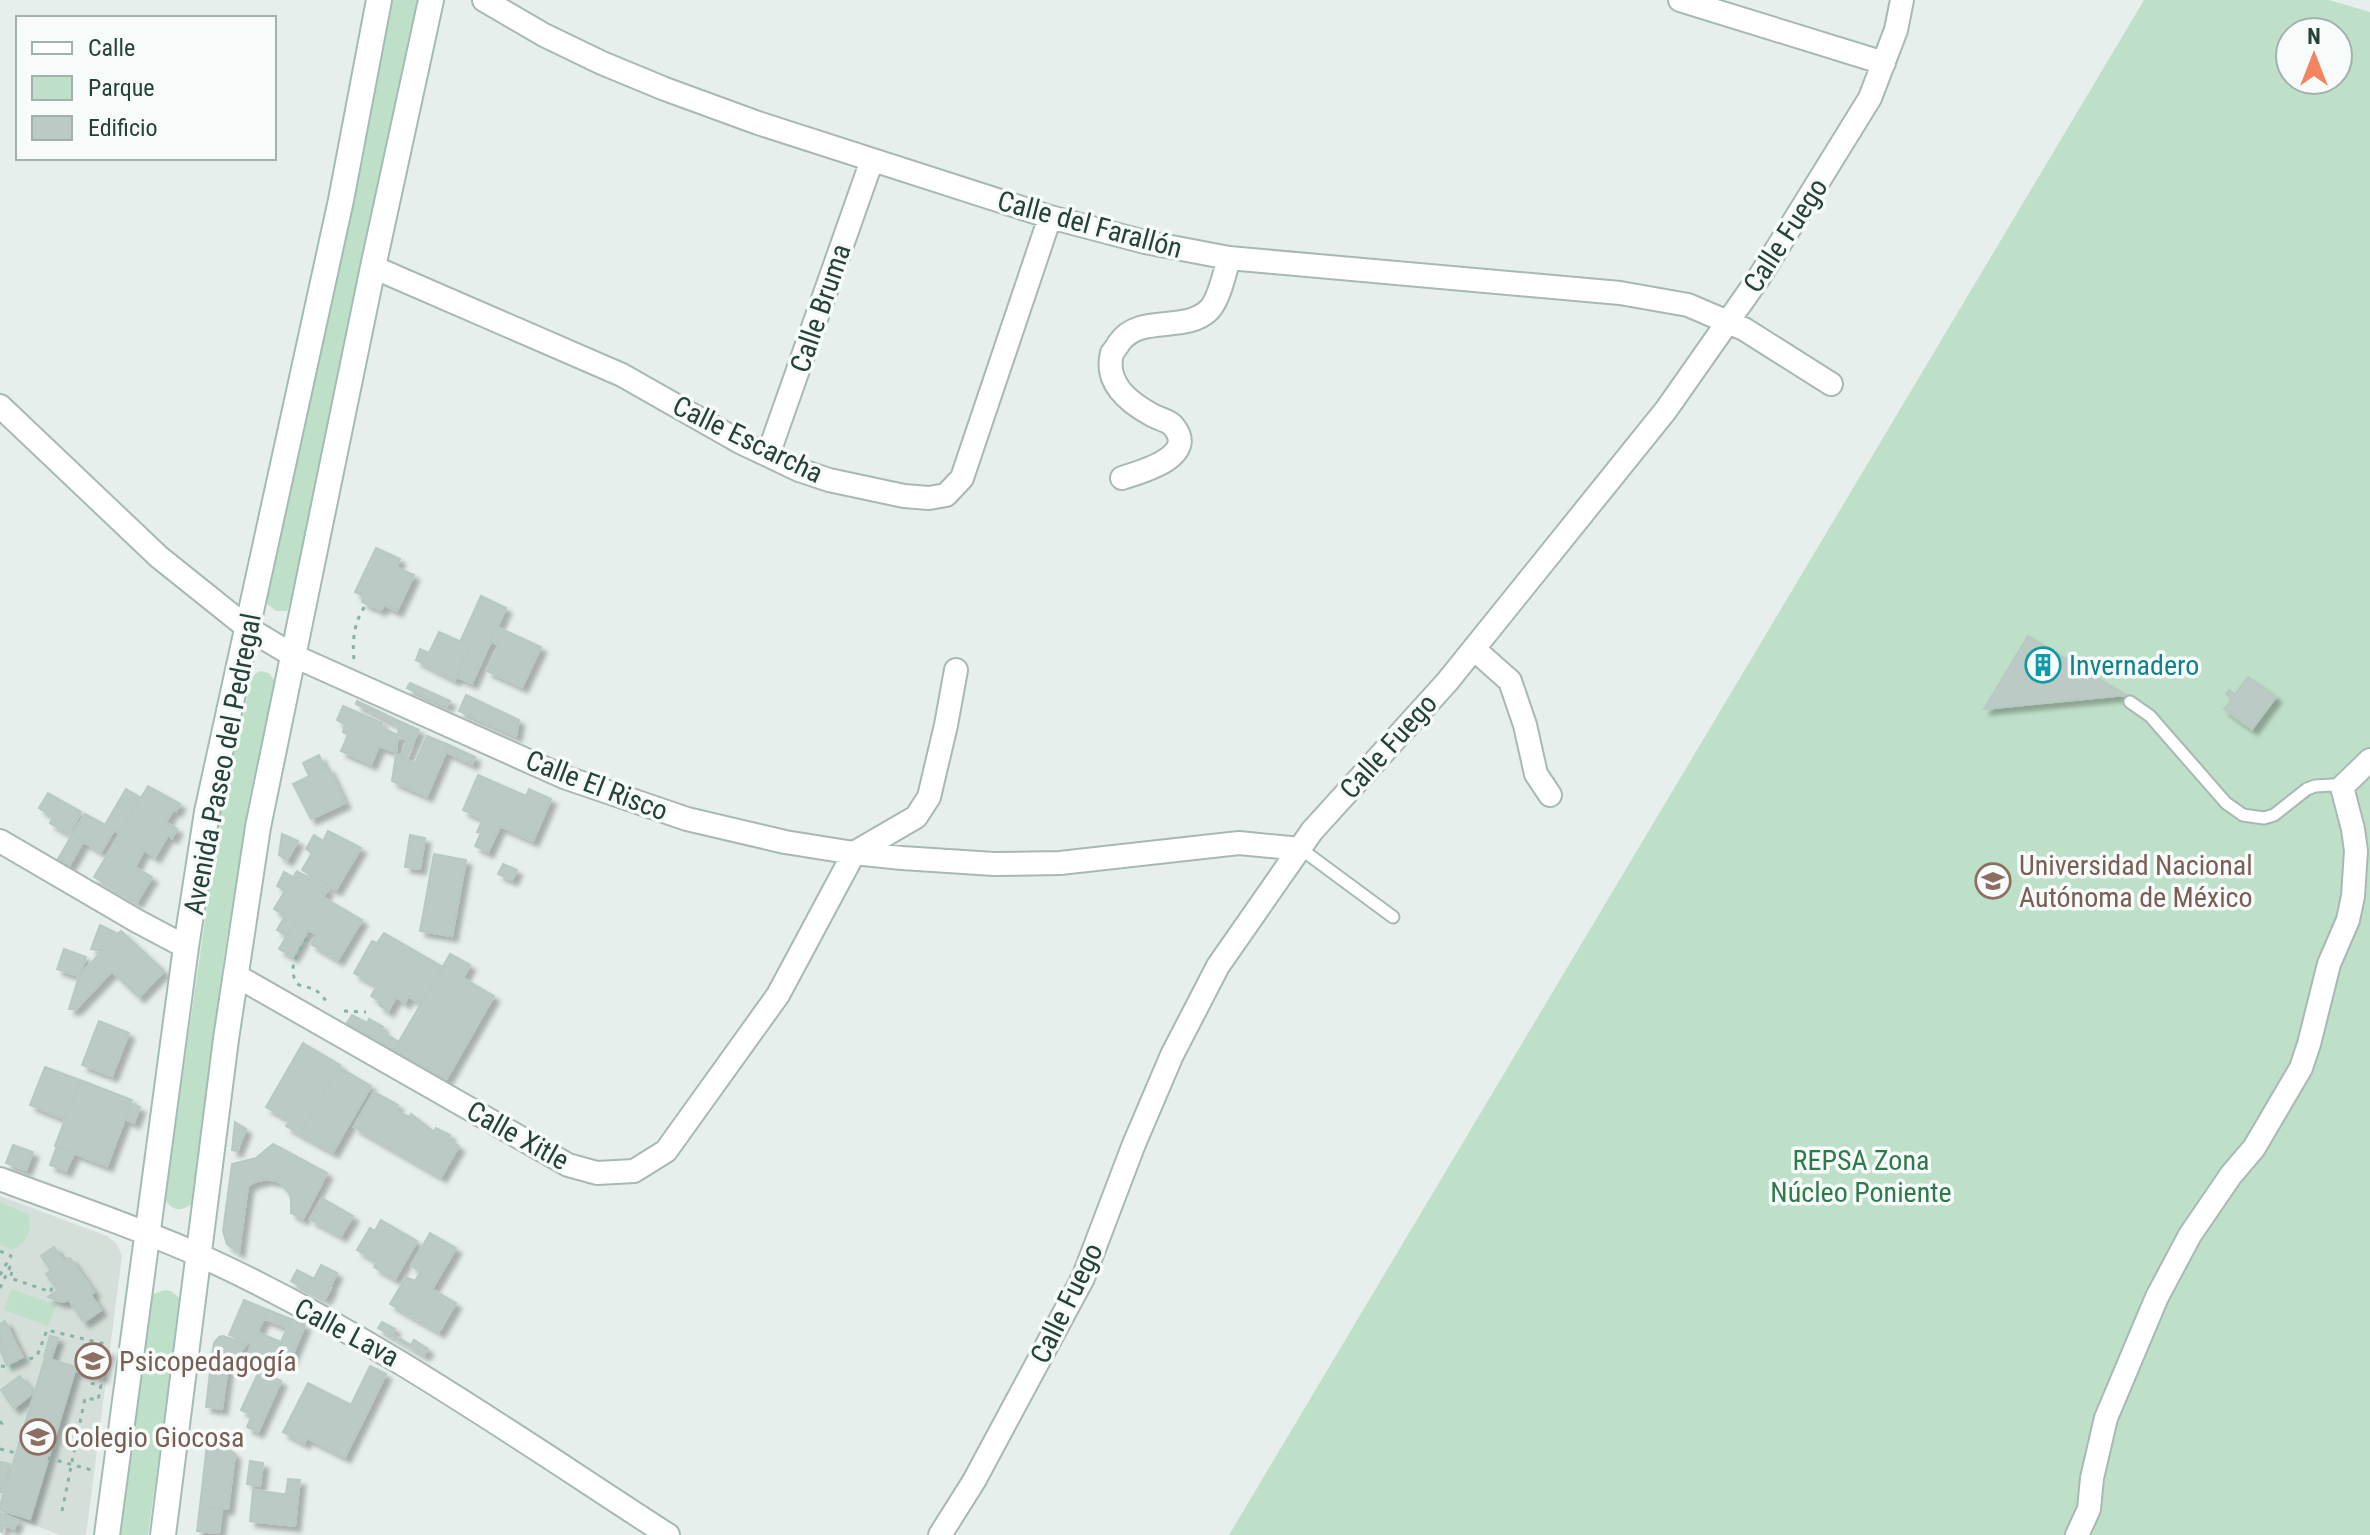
<svg xmlns="http://www.w3.org/2000/svg" width="2370" height="1535" font-family="'Roboto Condensed',sans-serif">
<style>
.built{fill:#d4dfda}
.green{fill:#bfe0c8;fill-rule:evenodd}
.building{fill:#bbcac4;stroke:#b8c9c2;stroke-width:2;filter:url(#shadow)}
.lines{fill:none;stroke-linecap:round;stroke-linejoin:round}
.lane-casing{stroke:#a8b8b2;stroke-width:15}
.street-casing{stroke:#a8b8b2;stroke-width:26}
.secondary-casing{stroke:#a4bbb3;stroke-width:28}
.path{stroke:#86b3a5;stroke-width:3;stroke-dasharray:4 6;stroke-linecap:butt}
.lane{stroke:#fff;stroke-width:11}
.street{stroke:#fff;stroke-width:22}
.secondary{stroke:#fff;stroke-width:24}
.labels{text-anchor:middle;stroke-width:7;stroke-linejoin:round;paint-order:stroke}
.street-label{font-size:28px;fill:#24423a;stroke:#f7fbf9}
.culture-label{font-size:28px;fill:#0d838f;stroke:#f7fbf9;text-anchor:start}
.education-label{font-size:28px;fill:#785e54;stroke:#f7fbf9;text-anchor:start}
.park-label{font-size:28px;fill:#2d7a4b;stroke:#f7fbf9}
</style>
<defs>
<filter id="shadow"><feDropShadow dx="5.5" dy="5.5" stdDeviation="2" flood-color="#0004"/></filter>
</defs>
<rect width="100%" height="100%" fill="#e6efeb"/>
<path class="built" d="M0,1196L107,1236L117,1244L122,1256L86,1535H60L0,1512Z"/>
<path class="green" d="M392,0H421L292,600L287,611H276L265,602Z
M2144,0H2329L2370,12V1535H1229ZM2290,32H2338V80H2290Z
M261,671L269,673L274,680V685L247,818L224,956L191,1204C182,1212 171,1211 165,1199L220,816L251,680L256,673Z
M0,1202L28,1214C33,1230 27,1242 13,1250L0,1245Z
M11,1289L56,1305L48,1326L4,1310Z
M165,1290L171,1291L181,1299L148,1535H118L149,1299L153,1294Z"/>
<path class="building" d="M376,548L400,559L396,567L414,575L397,611L384,605L381,610L362,602L364,596L355,592Z
M481,596L506,608L472,683L457,677L470,646L460,642Z
M497,627L541,647L522,687L487,671L499,645L490,641Z
M439,632L470,646L455,680L416,660L420,649L429,653Z
M2028,636L2125,695L1984,709Z
M2248,677L2276,697L2252,729L2224,709L2232,699L2226,694L2229,690L2235,694Z
M410,683L450,701L447,706L407,688Z
M466,695L519,720L516,736L459,711Z
M357,701L399,721L398,725L356,704Z
M343,706L382,723L380,727L398,735L396,752L379,746L371,764L341,751L348,735L343,732L345,724L337,720Z
M399,721L419,730L406,759L401,757L408,740L398,735Z
M427,736L449,745L427,796L392,781L396,754L415,764Z
M449,745L475,757L472,764L446,752Z
M319,755L325,768L309,776L303,763Z
M328,767L345,803L311,819L293,784Z
M478,775L526,796L529,789L551,799L533,841L500,826L488,852L475,846L481,833L477,832L483,819L463,810Z
M148,786L180,804L176,811L173,810L166,822L177,829L172,838L168,835L155,857L119,835Z
M126,789L141,798L119,833L105,825Z
M48,793L81,812L69,834L50,823L53,817L39,808Z
M85,814L114,830L101,852L72,835Z
M328,831L361,848L336,890L302,870L312,853L306,849L314,835L323,841Z
M282,834L298,841L287,860L279,855Z
M72,835L83,842L69,866L58,859Z
M119,835L144,850L135,867L152,877L137,902L94,877Z
M410,835L425,838L420,869L405,867Z
M434,854L466,860L452,936L420,931Z
M503,864L517,870L512,880L498,874Z
M297,871L328,889L323,897L362,920L338,960L311,944L317,935L295,922L287,936L277,930L285,916L274,909L285,891L277,886L284,872L293,877Z
M295,922L308,930L293,957L279,949Z
M100,925L118,934L121,931L164,971L139,997L112,971L76,1009H69L79,976L102,951L91,949Z
M384,933L443,967L421,1004L408,996L405,1003L396,997L388,1011L379,1005L381,1002L371,996L377,986L354,973L372,941L377,943Z
M64,949L86,957L79,976L57,969Z
M450,954L470,965L463,978L494,996L446,1080L394,1050Z
M352,1015L367,1023L369,1019L383,1027L381,1031L399,1042L394,1050L347,1023Z
M99,1021L129,1033L112,1076L82,1065Z
M303,1043L340,1065L300,1134L286,1126L290,1120L266,1107Z
M45,1067L80,1080L65,1119L30,1105Z
M339,1067L371,1086L333,1152L300,1134Z
M80,1080L132,1100L107,1166L55,1146Z
M374,1092L398,1105L396,1110L409,1117L411,1114L434,1132L436,1128L450,1135L448,1139L459,1146L441,1177L354,1127Z
M131,1104L140,1107L134,1123L125,1119Z
M235,1122L246,1129L237,1151L232,1150Z
M273,1144L327,1173L303,1219L291,1213V1199L289,1193L280,1182L267,1179L254,1182L248,1186L239,1252L227,1244L223,1231L232,1164L256,1158Z
M13,1145L33,1152L26,1170L6,1163Z
M57,1146L74,1153L66,1171L50,1165Z
M322,1198L353,1216L341,1236L310,1219Z
M381,1220L417,1241L395,1279L374,1267L377,1262L357,1250L370,1228L375,1231Z
M430,1233L456,1248L432,1289L456,1303L439,1332L390,1304L406,1277L415,1281L421,1271L411,1266Z
M54,1247L64,1261L70,1258L94,1292L91,1295L101,1310L84,1322L69,1300L62,1302L48,1297L58,1290L46,1274L51,1270L41,1256Z
M321,1265L337,1273L330,1287L314,1279Z
M297,1270L331,1288L325,1299L291,1281Z
M244,1300L268,1310L252,1344L229,1335Z
M268,1310L291,1319L288,1328L265,1319Z
M291,1319L305,1325L288,1366L249,1351L257,1332L281,1342Z
M5,1321L16,1344L1,1352L0,1324Z
M382,1322L395,1329L392,1334L411,1345L414,1340L428,1349L424,1355L378,1328Z
M50,1336L58,1338L51,1359L44,1357Z
M223,1336L246,1344L236,1359L212,1355L214,1343L219,1337Z
M16,1344L23,1357L7,1365L1,1352Z
M84,1344L109,1351L102,1377L77,1371Z
M212,1355L229,1358L222,1409L206,1407Z
M45,1358L76,1367L30,1519L0,1510V1506Z
M370,1366L386,1374L345,1457L307,1438L304,1443L283,1432L308,1383L351,1405Z
M259,1371L281,1381L258,1432L247,1427L252,1415L241,1410Z
M20,1376L33,1393L14,1408L1,1390Z
M208,1436L235,1454L228,1509L200,1506Z
M250,1461L263,1463L260,1486L247,1484Z
M0,1462L10,1464L2,1492H0Z
M288,1479L300,1480L298,1496L286,1494Z
M253,1490L298,1496L295,1526L250,1521Z
M200,1506L222,1509L219,1533L197,1531Z
M0,1513L18,1520L14,1529L4,1525L2,1532L0,1531Z"/>
<g class="lines">
<defs>
<path id="lane" d="M2130,702L2150,716L2226,803L2243,815L2264,818L2274,815L2307,789L2315,786L2332,785L2342,787
M1301,849L1393,917"/>
<path id="street" d="M484,0L544,35L602,63L665,89L758,123L1050,217L1145,242L1229,258L1620,293L1688,305L1744,329L1831,384
M1680,0L1884,63
M373,267L622,375L740,442L799,470L829,480L904,496L929,498L946,495L962,478L1050,217
M0,406L159,557L249,629L294,656L564,777L687,819L785,842L854,853L902,858L994,864L1060,863L1239,843L1301,849
M768,455L872,160
M1122,478C1140,472 1198,457 1174,427C1170,421 1159,419 1152,415C1130,403 1104,384 1112,353C1113,352 1118,345 1119,343C1140,313 1184,334 1209,310C1219,300 1225,272 1229,258
M1474,649L1510,681L1525,725L1536,774L1550,795
M0,841L137,921L186,947
M235,975L568,1165L597,1173L634,1171L666,1151L778,995L854,853L916,817L929,797L946,725L956,670
M0,1179C66,1204 134,1226 199,1255C366,1331 515,1436 668,1535
M940,1535L974,1481L1083,1278L1134,1144L1172,1055L1218,966L1312,831L1447,682L1666,410L1760,276L1870,98L1896,30L1902,0
M2077,1535L2089,1509L2092,1478L2106,1418L2157,1297L2190,1235L2231,1175L2254,1148L2301,1068L2309,1044L2329,964L2348,920L2353,896L2356,851L2353,829L2342,787L2370,760"/>
<path id="secondary" d="M107,1535L186,947L207,812L341,200L379,0
M163,1535L226,1039L258,827L373,267L431,0"/>
</defs>
<use href="#lane" class="lane-casing"/>
<use href="#street" class="street-casing"/>
<use href="#secondary" class="secondary-casing"/>
<path class="path" d="M354,659C352,641 354,622 365,606
M307,938C298,954 285,970 299,985C316,990 315,987 327,1002
M344,1011L366,1012
M0,1251L11,1256L0,1275
M0,1288L10,1267L13,1269L10,1278L51,1292L52,1283
M1,1366L11,1367L37,1356L47,1330L105,1344
M0,1421L2,1424L0,1428
M0,1449L16,1453
M48,1458L95,1471
M62,1511L85,1398L98,1400L101,1385L89,1383L91,1374"/>
<use href="#lane" class="lane"/>
<use href="#street" class="street"/>
<use href="#secondary" class="secondary"/>
</g>
<defs>
<symbol id="building-ring" viewBox="-11 -11 22 22"><circle r="9.5" fill="#f7fbf9" stroke="#0f9aa8" stroke-width="1.5"/><path d="M-4-6H4V6H1V3H-1V6H-4ZM-2.5-4.3h1.7v1.8h-1.7ZM.8-4.3h1.7v1.8H.8ZM-2.5-1h1.7V.8h-1.7ZM.8-1h1.7V.8H.8Z" fill="#0f9aa8"/></symbol>
<symbol id="university-ring" viewBox="-11 -11 22 22"><circle r="9.5" fill="#f7fbf9" stroke="#8d6e63" stroke-width="1.5"/><path d="M0-5L7-2L0 1L-7-2ZM-4 1L0 2.5L4 1V4Q0 6-4 4Z" fill="#8d6e63"/></symbol>
<symbol id="school-ring" viewBox="-11 -11 22 22"><circle r="9.5" fill="#f7fbf9" stroke="#8d6e63" stroke-width="1.5"/><path d="M0-5L7-2L0 1L-7-2ZM-4 1L0 2.5L4 1V4Q0 6-4 4Z" fill="#8d6e63"/></symbol>
</defs>
<g fill-rule="evenodd">
<use href="#building-ring" x="2023" y="645" width="40" height="40"/>
<use href="#university-ring" x="1973" y="861" width="40" height="40"/>
<use href="#school-ring" x="73" y="1341" width="40" height="40"/>
<use href="#school-ring" x="18" y="1417" width="40" height="40"/>
</g>
<g class="labels">
<g class="street-label">
<text transform="translate(1090 224) rotate(15)" y="10">Calle del Farallón</text>
<text transform="translate(1785 235) rotate(-57)" y="10">Calle Fuego</text>
<text transform="translate(820 308) rotate(-71)" y="10">Calle Bruma</text>
<text transform="translate(748 439) rotate(26)" y="10">Calle Escarcha</text>
<text transform="translate(1388 746) rotate(-48)" y="10">Calle Fuego</text>
<text transform="translate(222 764) rotate(-79)" y="10">Avenida Paseo del Pedregal</text>
<text transform="translate(597 785) rotate(21)" y="10">Calle El Risco</text>
<text transform="translate(518 1135) rotate(29)" y="10">Calle Xitle</text>
<text transform="translate(1066 1303) rotate(-64)" y="10">Calle Fuego</text>
<text transform="translate(347 1332) rotate(28)" y="10">Calle Lava</text>
</g>
<g class="culture-label">
<text x="2069" y="675">Invernadero</text>
</g>
<g class="education-label">
<text x="2019" y="875">Universidad Nacional<tspan x="2019" dy="32">Autónoma de México</tspan></text>
<text x="119" y="1371">Psicopedagogía</text>
<text x="64" y="1447">Colegio Giocosa</text>
</g>
<g class="park-label">
<text x="1861" y="1170">REPSA Zona<tspan x="1861" dy="32">Núcleo Poniente</tspan></text>
</g>
</g>
<rect x="16" y="16" width="260" height="144" fill="#f7fbf9" stroke="#a3b1ad" stroke-width="2"/>
<rect x="32" y="42" width="40" height="12" fill="#ffffff" stroke="#a3b1ad" stroke-width="2"/>
<text x="88" y="56" font-size="24" fill="#24423a">Calle</text>
<rect x="32" y="76" width="40" height="24" fill="#bfe0c8" stroke="#a3b1ad" stroke-width="2"/>
<text x="88" y="96" font-size="24" fill="#24423a">Parque</text>
<rect x="32" y="116" width="40" height="24" fill="#bbcac4" stroke="#a3b1ad" stroke-width="2"/>
<text x="88" y="136" font-size="24" fill="#24423a">Edificio</text>
<g transform="translate(2314 56)"><circle r="38" fill="#f7fbf9" stroke="#a3b1ad" stroke-width="2"/>
<path d="M0-6L14 30L0 20L-14 30Z" fill="#f4845f"/>
<text y="-12" font-size="22" font-weight="bold" text-anchor="middle" fill="#24423a">N</text>
</g>
</svg>
